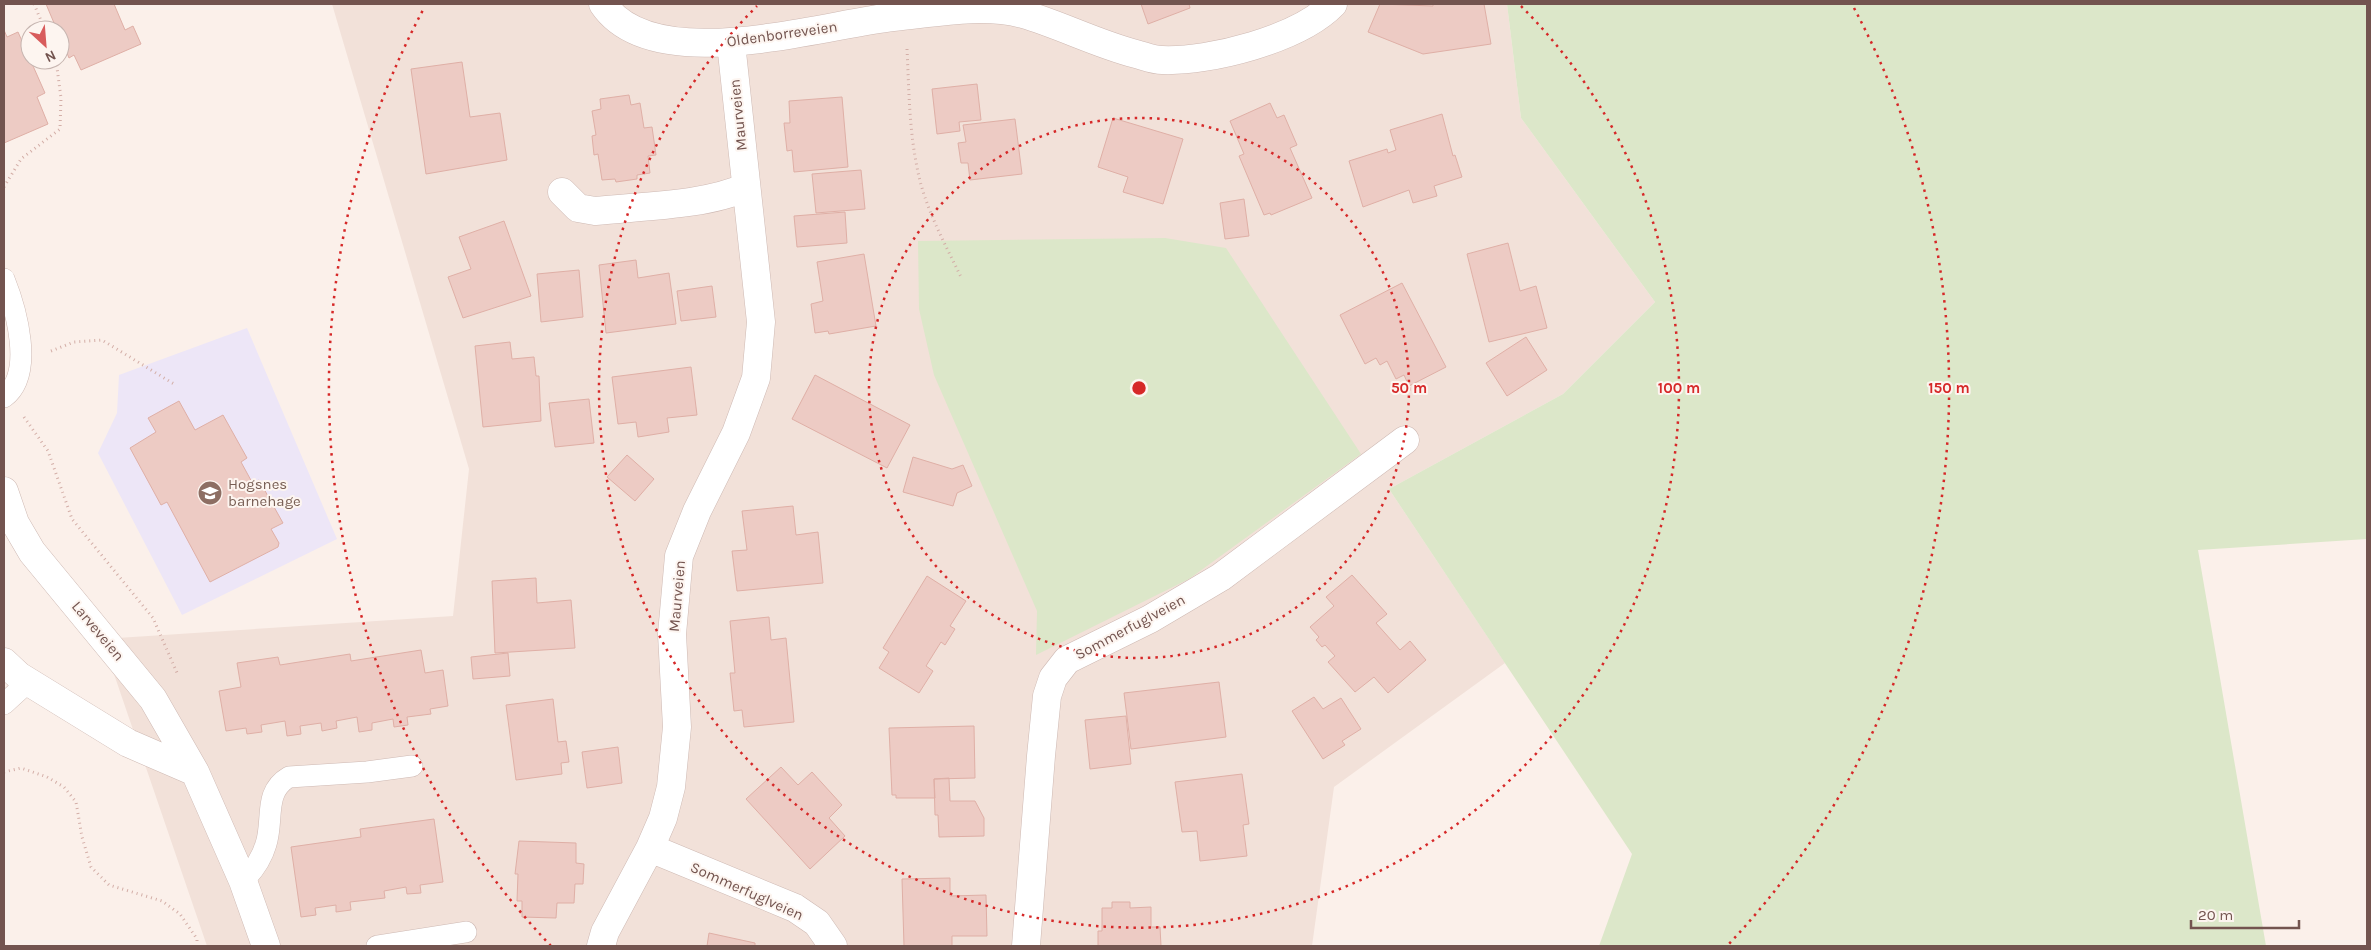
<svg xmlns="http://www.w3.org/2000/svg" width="2371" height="950" font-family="Karla,sans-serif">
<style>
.residential{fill:#f2e1d9}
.education{fill:#ede6f7}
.green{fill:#dce7c9}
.building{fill:#edcbc4;stroke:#dfafa6}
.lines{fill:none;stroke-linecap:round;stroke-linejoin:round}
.lane-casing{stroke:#ceb9b3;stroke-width:22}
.street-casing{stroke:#ceb9b3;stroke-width:29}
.path{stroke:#d3aea7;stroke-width:3;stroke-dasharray:1 4;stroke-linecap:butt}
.lane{stroke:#fff;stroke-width:21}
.street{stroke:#fff;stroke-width:28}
.ring{fill:none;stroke:#d62828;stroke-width:2.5;stroke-dasharray:2.5 5}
.labels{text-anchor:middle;stroke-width:4;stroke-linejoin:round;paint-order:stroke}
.street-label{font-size:15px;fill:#73544f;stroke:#fdf5f0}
.education-label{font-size:15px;fill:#785e54;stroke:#fdf5f0;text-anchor:start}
.centre{fill:#d62828;stroke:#fdf5f0;stroke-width:2.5}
.ring-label{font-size:15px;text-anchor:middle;font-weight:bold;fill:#d62828;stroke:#fdf5f0;stroke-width:4;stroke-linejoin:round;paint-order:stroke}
</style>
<rect width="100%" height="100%" fill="#fbf0ea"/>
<path class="residential" d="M332,4H1507L1521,118L1655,302L1563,394L1389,489L1505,663L1334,787L1312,946H207L102,639L453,616L469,469Z"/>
<path class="education" d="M247,328L337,539L182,615L98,453L117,413L119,375Z"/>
<path class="green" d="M1507,4H2367V539L2198,550L2266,946H1599L1632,854L1389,489L1563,394L1655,302L1521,118Z
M1165,238L1226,248L1361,454L1189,579L1036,655L1037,611L934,375L919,309L918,241Z"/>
<path class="building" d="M46,4H114L125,30L133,26L141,44L81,70L74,55L69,58L60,36V30H57Z
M1141,4H1189L1190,8L1148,24Z
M1380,4L1433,6V4H1484L1491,44L1423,54L1368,32Z
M4,30L7,37L18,32L45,93L37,97L48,124L4,143Z
M462,62L470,117L500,113L507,160L426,174L411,69Z
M977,84L981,120L959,122L960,131L937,134L932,89Z
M629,95L631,105L640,103L644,128L652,127L656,155L648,156L650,173L637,175V179L616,182L615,179L602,180L598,154L594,155L592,136L596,135L592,111L601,109L600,99Z
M842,97L848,167L794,172L792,150L787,151L784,123H790L789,101Z
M1270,103L1277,118L1284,115L1297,145L1290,148L1312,198L1271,215L1270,213L1264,215L1239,156L1244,154L1230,121Z
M1442,114L1453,156L1455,155L1462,177L1434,186L1437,196L1413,203L1409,190L1363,207L1349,161L1387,149L1388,153L1396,150L1390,130Z
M1113,118L1183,139L1163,204L1123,192L1128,177L1098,167Z
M1015,119L1022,174L970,180L968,163H961L958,143L966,142L963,125Z
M861,170L865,209L816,213L812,174Z
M1244,199L1249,236L1225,239L1220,203Z
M845,212L847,243L797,247L794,216Z
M504,221L531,296L463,318L448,277L471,269L459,237Z
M1508,243L1520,291L1536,286L1547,328L1489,342L1467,254Z
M864,254L876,326L829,334L828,331L815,333L811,304L823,301L817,262Z
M636,260L638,278L669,273L676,324L606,333L599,265Z
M579,270L583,317L541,322L537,274Z
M1402,283L1446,367L1409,386L1404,375L1396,379L1387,361L1380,365L1376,358L1365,364L1340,315Z
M712,286L716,317L681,321L677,291Z
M1526,337L1547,370L1507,396L1486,363Z
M510,342L512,359L534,357L536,376H539L541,421L483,427L475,346Z
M691,367L697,415L667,418L669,432L638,437L636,422L618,424L612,377Z
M815,375L910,425L887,468L792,419Z
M589,399L594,443L555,447L549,403Z
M179,401L195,430L223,415L247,458L241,462L253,484L259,480L283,523L271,529L279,543L278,547L210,582L167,502L161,505L130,448L156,432L148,418Z
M627,455L654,479L635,501L607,477Z
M913,457L952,469L963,465L972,486L957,493L953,506L903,492Z
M793,506L796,535L818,532L823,583L737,591L732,551L747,550L742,511Z
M1352,575L1387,614L1376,623L1400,650L1410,641L1426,660L1388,693L1374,677L1355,692L1328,662L1335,656L1325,645L1322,647L1316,640L1319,637L1310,627L1334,606L1326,597Z
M927,576L966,601L950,626L955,629L945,645L941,642L926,666L933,671L919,693L879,668L889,652L883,648Z
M536,578L537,603L571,600L575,648L495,653L492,581Z
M769,617L771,640L786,638L794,722L744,727L742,710L734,711L730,673H735L730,621Z
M421,650L425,673L443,670L448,706L430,709L431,714L407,717L408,725L394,727L393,719L372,723V730L359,732L357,717L336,721L337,728L322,731L321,723L300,726L301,734L287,736L285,721L261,725L262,732L247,734L246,728L226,731L219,691L241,687L237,663L278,657L280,665L350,654L351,661Z
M508,653L510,676L473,679L471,657Z
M1219,682L1226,737L1131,749L1124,693Z
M1314,697L1323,709L1341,698L1361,729L1342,741L1345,745L1323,759L1292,711Z
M553,699L558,742L566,741L569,762L561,763L562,774L516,780L506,705Z
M1126,716L1131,764L1090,769L1085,720Z
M974,726L975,778L934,779L935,798H896V795H892L889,728Z
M618,747L622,783L587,788L582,752Z
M781,767L798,785L812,772L842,805L829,818L845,836L810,869L746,799Z
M1242,774L1249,824L1243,825L1247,856L1200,861L1197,831L1182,832L1175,782Z
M949,778L950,801H975L984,818V836L939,837L938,815H935L934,779Z
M434,819L443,882L420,885L421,893L407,894L406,887L384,891L385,898L350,902L351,910L336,912V905L315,908L316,915L301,917L291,847L361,837L360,829Z
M519,841L576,843V863L584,864L583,884H575L574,903H557L556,918L522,917V901H517L518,874H515Z
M950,878V896L986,895L987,936H952V946H904L902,879Z
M1112,902H1130V908L1151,907V927H1160L1161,946H1098V931H1102V908H1112Z
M709,933L755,943V946H707Z"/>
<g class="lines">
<defs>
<path id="lane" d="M4,279C16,309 35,374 4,397
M4,704L28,682
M243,881C253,871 262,858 266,844C274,819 263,792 289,777L367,772L412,766
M377,946L466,932"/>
<path id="street" d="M603,4C653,78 820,25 893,17C934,13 982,3 1023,14C1061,25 1097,44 1136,54C1144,56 1153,60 1162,60C1210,62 1299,39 1333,4
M562,192L578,208L595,211C640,206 705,206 746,187
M4,491L15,523L32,552L153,699L195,772L243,881L266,946
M4,662L19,676L128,743L195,772
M650,848L795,908L817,923L833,946
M601,946L605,932L650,848L663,818L671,787L677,727L672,634L679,556L697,511L736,433L756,378L761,322L731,43
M1026,946L1041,756L1047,696L1053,678L1067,660L1150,619L1221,577L1405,440"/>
</defs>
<use href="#lane" class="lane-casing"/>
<use href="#street" class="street-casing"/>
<path class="path" d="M34,4L45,30
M907,49C909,89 909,128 917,167C924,206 944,242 961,277
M4,187L21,159L60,129L61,98L56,60
M51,351L74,342L102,340L174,384
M24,417L48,451L72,519L153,618L178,675
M4,772L21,768L47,777L64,787L76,802L82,837L91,867L109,885L162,901L180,914L197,939V946"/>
<use href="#lane" class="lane"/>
<use href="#street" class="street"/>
</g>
<g class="ring">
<circle cx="1139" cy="388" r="270"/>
<path d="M1521 6A540 540 0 1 1 757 6"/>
<path d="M551 946A810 810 0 0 1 424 8M1854 8A810 810 0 0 1 1727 946"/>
</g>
<defs>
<symbol id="school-disc" viewBox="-11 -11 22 22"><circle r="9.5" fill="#8d6e63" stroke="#fdf5f0"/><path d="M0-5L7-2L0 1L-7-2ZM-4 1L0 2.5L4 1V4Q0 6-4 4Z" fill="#fff"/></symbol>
</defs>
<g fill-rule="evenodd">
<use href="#school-disc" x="196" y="479" width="28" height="28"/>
</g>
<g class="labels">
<g class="street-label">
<text transform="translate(782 34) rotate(-8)" y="5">Oldenborreveien</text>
<text transform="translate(738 115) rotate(-96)" y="5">Maurveien</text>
<text transform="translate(677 596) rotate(-85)" y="5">Maurveien</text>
<text transform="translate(1130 627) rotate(-28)" y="5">Sommerfuglveien</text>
<text transform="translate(98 631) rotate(50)" y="5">Larveveien</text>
<text transform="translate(747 891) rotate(24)" y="5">Sommerfuglveien</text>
</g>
<g class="education-label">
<text x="228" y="489">Hogsnes<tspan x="228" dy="17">barnehage</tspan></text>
</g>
</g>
<circle cx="1139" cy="388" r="8" class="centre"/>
<g class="ring-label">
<text x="1409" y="393">50 m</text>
<text x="1679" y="393">100 m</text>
<text x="1949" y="393">150 m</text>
</g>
<rect width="2371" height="950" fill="none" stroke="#73544f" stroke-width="10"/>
<g transform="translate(45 45) rotate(154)"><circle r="24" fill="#fdf5f0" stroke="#c6b5b0"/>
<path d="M0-4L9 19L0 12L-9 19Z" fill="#d85c5c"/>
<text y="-8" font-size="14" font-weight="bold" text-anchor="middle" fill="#73544f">N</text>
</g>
<path d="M2191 920v8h108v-8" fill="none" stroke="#73544f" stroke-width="2.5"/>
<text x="2198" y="920" font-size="15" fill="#73544f" stroke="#fdf5f0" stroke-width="4" paint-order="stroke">20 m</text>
</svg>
